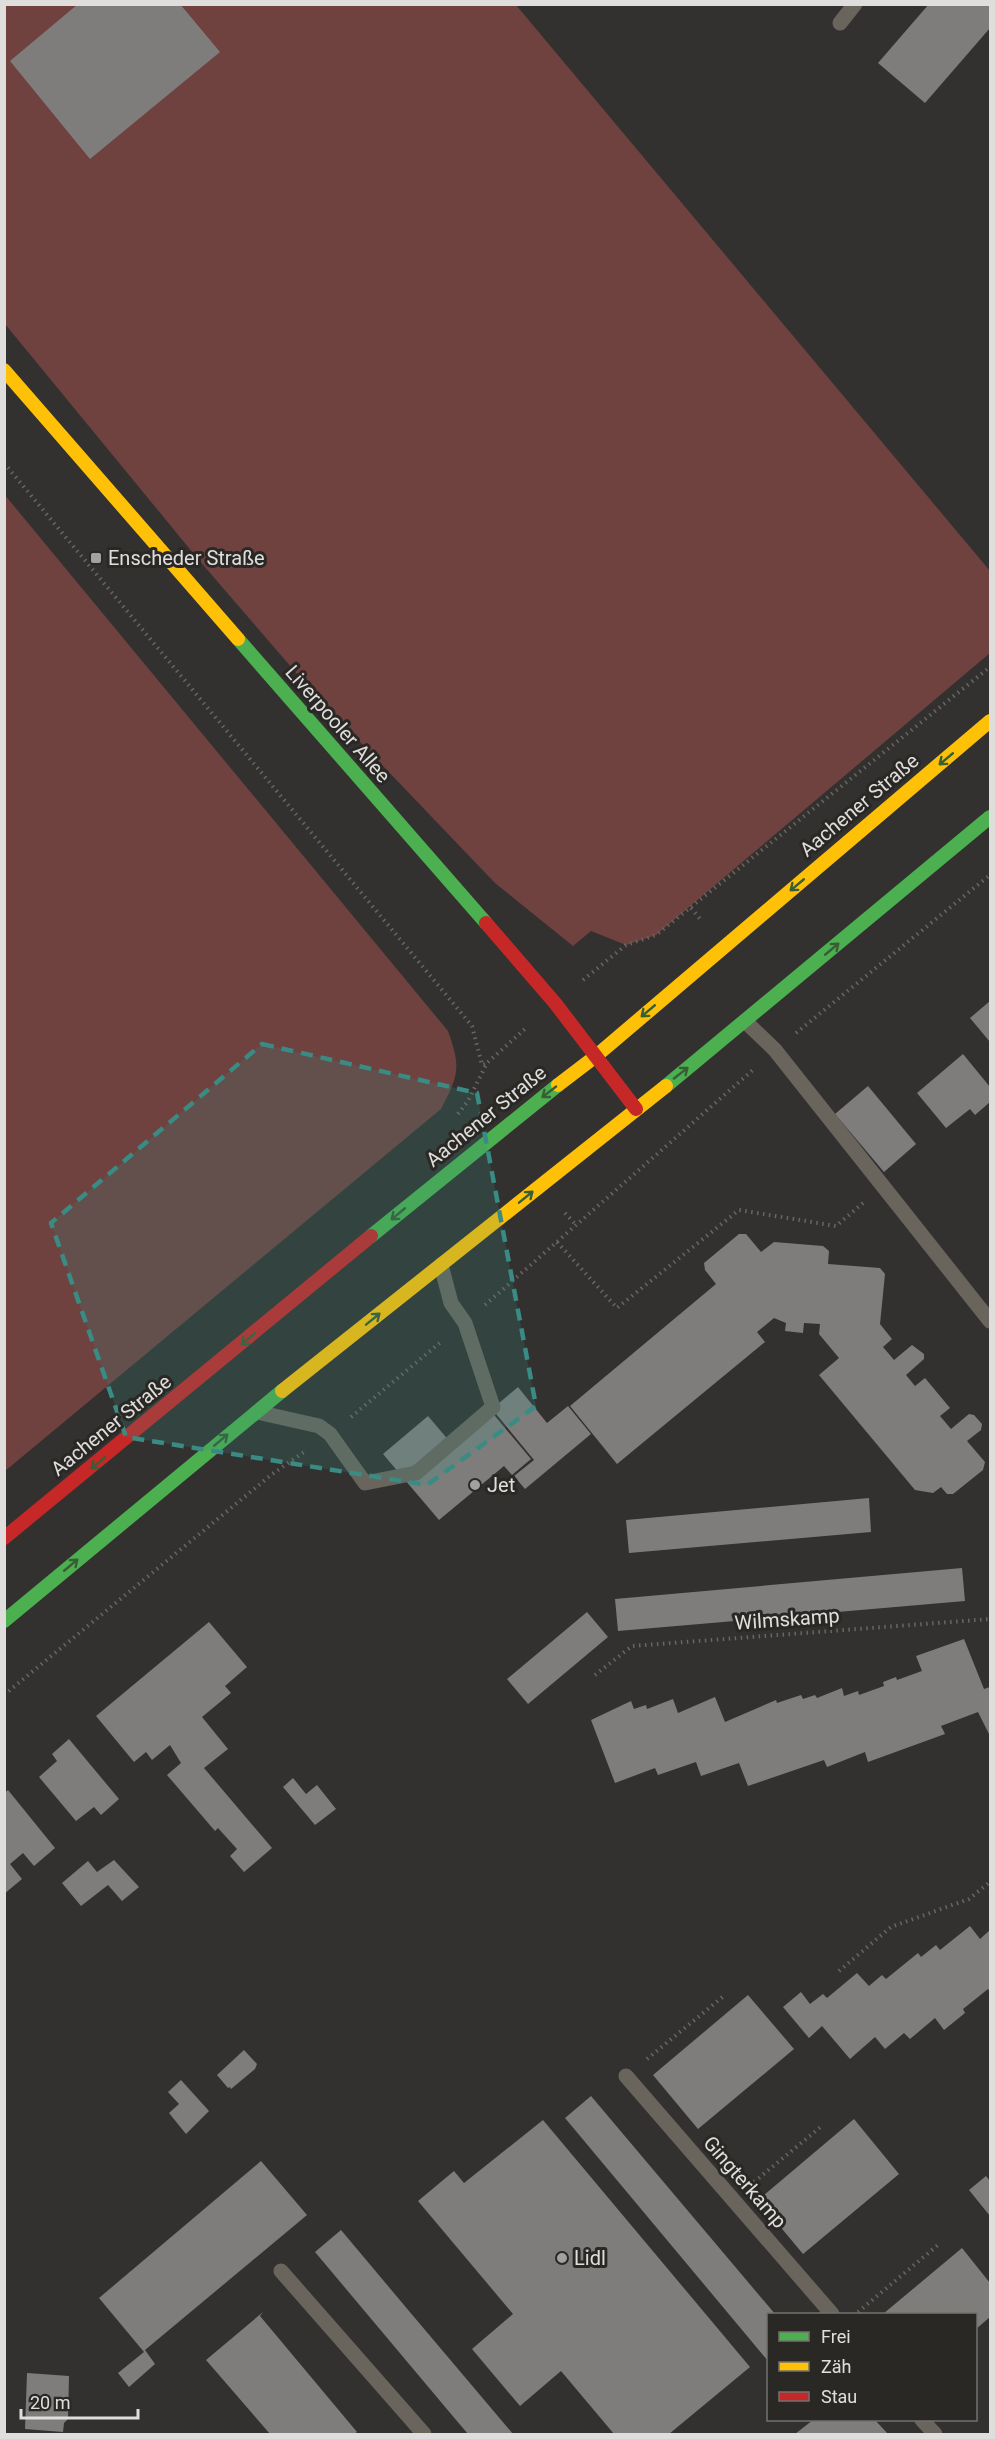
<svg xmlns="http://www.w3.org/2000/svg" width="995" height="2439" font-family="Roboto,sans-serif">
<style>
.green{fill:#6f423f}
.building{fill:#7f7d7c}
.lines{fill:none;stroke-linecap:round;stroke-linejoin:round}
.path{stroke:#696660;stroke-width:4;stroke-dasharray:1.5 4.5;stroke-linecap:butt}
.lane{stroke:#69655d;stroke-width:15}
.fast{stroke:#4caf50;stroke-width:14}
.slow{stroke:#ffc107;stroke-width:14}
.jam{stroke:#c62828;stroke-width:14}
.oneway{stroke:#385e36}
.marked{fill:#398b84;fill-opacity:0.2;stroke:#398b84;stroke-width:4.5;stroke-dasharray:12 8;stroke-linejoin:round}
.poi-dot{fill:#a3a1a0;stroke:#2a2825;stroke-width:2}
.labels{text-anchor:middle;stroke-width:6;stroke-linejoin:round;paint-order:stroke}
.poi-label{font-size:20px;fill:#e0dedd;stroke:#2a2825;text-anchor:start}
.street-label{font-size:20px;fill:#e0dedd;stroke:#2a2825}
</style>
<rect width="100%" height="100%" fill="#333130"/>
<path class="green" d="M4,5H516L990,571V653L656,935L626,945L591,931L573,946L495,883L317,697L198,559L5,324Z
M4,494L448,1031C461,1068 459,1074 441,1109L5,1471Z"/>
<path class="building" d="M78,4H180L220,52L90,159L10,61Z
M929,4H990V28L925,103L878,63Z
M990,1001V1042L970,1018Z
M963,1054L990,1087V1102L975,1115L970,1109L946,1128L917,1093Z
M868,1086L916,1144L884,1172L835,1114Z
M739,1234H746L761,1252L774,1242L823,1246L829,1251L828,1264L880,1268L885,1274L880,1324L892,1339L883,1347L894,1360L912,1345L924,1354V1359L906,1375L915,1386L925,1378L950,1408L940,1416L951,1429L969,1414L974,1415L982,1424L981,1430L967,1441L985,1462L983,1470L953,1494H947L941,1487L933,1493L915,1490L819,1375L839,1358L819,1334L820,1324L804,1323L803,1333L785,1331L786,1323L774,1318L757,1332L765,1342L617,1464L570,1406L716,1284L705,1270L704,1263Z
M518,1387L547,1423L568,1406L591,1434L525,1489L514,1476L534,1460L492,1409Z
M490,1410L531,1459L512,1475L504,1466L439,1520L383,1454L428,1416L451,1443Z
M869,1498L871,1532L629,1553L626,1520Z
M962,1568L965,1601L618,1631L615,1599Z
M587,1612L608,1637L528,1704L507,1679Z
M209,1622L247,1667L225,1686L231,1693L202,1717L228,1749L204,1768L272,1848L244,1872L230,1856L237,1849L218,1828L215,1831L167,1775L181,1763L170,1745L152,1760L146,1752L134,1762L96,1716Z
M964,1639L984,1689L990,1687V1736L978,1712L941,1726L945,1734L868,1762L865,1752L827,1767L824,1760L748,1786L739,1763L701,1776L696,1762L658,1775L655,1768L615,1783L591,1720L631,1701L634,1709L646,1705L647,1709L673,1699L678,1713L715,1697L725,1722L776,1700L777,1703L801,1695L803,1699L815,1695L817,1698L842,1688L844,1696L858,1691L859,1695L884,1686L883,1682L896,1677L897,1680L922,1671L916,1656Z
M69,1739L119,1799L101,1815L94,1807L76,1821L39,1777L57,1761L52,1754Z
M293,1778L306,1794L317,1785L336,1809L315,1825L283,1787Z
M8,1790L55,1848L34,1866L23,1853L10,1864L22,1879L4,1894V1793Z
M114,1860L139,1887L122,1901L108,1885L81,1906L62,1883L88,1861L97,1872Z
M970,1926L980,1939L990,1930V1992L988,1989L963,2009L965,2013L944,2030L935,2018L910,2039L904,2033L885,2049L875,2037L850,2059L822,2026L809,2038L783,2007L801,1992L810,2004L823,1994L827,1998L857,1973L869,1986L882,1975L886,1979L918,1953L921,1957L936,1945L940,1950Z
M748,1995L794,2049L698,2129L653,2075Z
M244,2050L257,2064L255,2069L231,2089L230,2087L228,2088L217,2075Z
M181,2080L209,2111L186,2134L169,2113L179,2104L168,2092Z
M591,2096L775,2314H768V2361L565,2118Z
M854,2119L899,2174L803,2254L758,2200Z
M543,2120L750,2367L669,2434H614L561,2371L520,2406L472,2349L513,2314L418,2201L454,2171L464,2183Z
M261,2161L307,2215L145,2350L155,2364L129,2387L118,2373L144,2352L99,2298Z
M986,2176L990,2181V2216L969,2190Z
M341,2230L409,2311L513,2434H468L451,2414L315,2252Z
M962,2248L990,2283V2317L976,2329V2314H883Z
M263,2312L260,2316L357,2432L354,2434H270L206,2360Z
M27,2373L69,2376L68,2419L64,2423L63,2432L25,2429Z
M813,2420H875L888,2434H795Z"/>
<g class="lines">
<path class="path" d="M4,463L472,1026L482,1065L485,1064
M691,908L701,920
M583,980L626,945L656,935L990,667
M796,1033L990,875
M458,1114L468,1101L487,1063L527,1027
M565,1213L576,1225
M557,1242L617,1308L739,1210L836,1226L863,1203
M485,1305L754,1069
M351,1417L442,1341
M595,1675L632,1646L990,1619
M4,1695L271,1475L304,1452
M839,1971L891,1927L969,1899L990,1882
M647,2059L725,1995
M754,2182L823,2125
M858,2312L938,2245"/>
<path class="lane" d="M840,23L855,4
M746,1022L775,1050L990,1321
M257,1412L319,1426L330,1434L365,1483L416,1473L493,1407L465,1323L451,1303L441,1265
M626,2076L832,2314
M281,2271L424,2434
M922,2420L935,2434"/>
<path class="fast" d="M238,639L486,923
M666,1086L990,817
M371,1236L558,1085
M4,1621L282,1391"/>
<path class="slow" d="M4,370L238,639
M558,1085L596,1056L990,721
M282,1391L666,1086"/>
<path class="jam" d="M486,923L555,1003L636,1109
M4,1538L371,1236"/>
</g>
<defs><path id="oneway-shaft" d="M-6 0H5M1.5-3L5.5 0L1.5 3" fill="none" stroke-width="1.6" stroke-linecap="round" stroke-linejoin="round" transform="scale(1.5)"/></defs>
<g class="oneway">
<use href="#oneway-shaft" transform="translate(946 759) rotate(140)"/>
<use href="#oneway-shaft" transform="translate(797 885) rotate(140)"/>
<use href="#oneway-shaft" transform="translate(832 949) rotate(-40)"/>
<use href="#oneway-shaft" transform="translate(648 1011) rotate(140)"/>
<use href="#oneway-shaft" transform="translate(681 1073) rotate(-38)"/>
<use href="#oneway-shaft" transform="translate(549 1092) rotate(142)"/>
<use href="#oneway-shaft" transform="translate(526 1197) rotate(-39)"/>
<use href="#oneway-shaft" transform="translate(398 1214) rotate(140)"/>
<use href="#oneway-shaft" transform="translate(373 1319) rotate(-39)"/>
<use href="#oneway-shaft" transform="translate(248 1339) rotate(140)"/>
<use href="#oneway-shaft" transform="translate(221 1440) rotate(-40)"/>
<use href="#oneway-shaft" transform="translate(98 1463) rotate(141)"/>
<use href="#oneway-shaft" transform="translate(71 1565) rotate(-40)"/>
</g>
<path class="marked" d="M262,1044L477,1093L536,1406L427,1485L126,1437L51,1223Z"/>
<g class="poi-dot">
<rect x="90" y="552" width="12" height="12" rx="3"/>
<circle cx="475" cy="1485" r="6"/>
<circle cx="562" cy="2258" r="6"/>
</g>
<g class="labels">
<g class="poi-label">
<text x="108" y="565">Enscheder Straße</text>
<text x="487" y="1492">Jet</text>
<text x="574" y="2265">Lidl</text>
</g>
<g class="street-label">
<text transform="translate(338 724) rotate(49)" y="7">Liverpooler Allee</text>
<text transform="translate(859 805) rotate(-40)" y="7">Aachener Straße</text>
<text transform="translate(486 1116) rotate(-39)" y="7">Aachener Straße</text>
<text transform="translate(111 1425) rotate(-39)" y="7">Aachener Straße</text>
<text transform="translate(787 1619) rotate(-4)" y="7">Wilmskamp</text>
<text transform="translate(745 2182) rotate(49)" y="7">Gingterkamp</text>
</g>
</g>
<rect width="995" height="2439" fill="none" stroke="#e0dedd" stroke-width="12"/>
<rect x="767" y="2313" width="210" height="108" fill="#2a2825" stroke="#73716f" stroke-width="1.5"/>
<rect x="779" y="2332" width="30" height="9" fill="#4caf50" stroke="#73716f" stroke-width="1.5"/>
<text x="821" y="2343" font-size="18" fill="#e0dedd">Frei</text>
<rect x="779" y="2362" width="30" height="9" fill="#ffc107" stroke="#73716f" stroke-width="1.5"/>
<text x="821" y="2373" font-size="18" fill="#e0dedd">Zäh</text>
<rect x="779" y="2392" width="30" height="9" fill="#c62828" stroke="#73716f" stroke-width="1.5"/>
<text x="821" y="2403" font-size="18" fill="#e0dedd">Stau</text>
<path d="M21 2409v9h117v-9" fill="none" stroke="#e0dedd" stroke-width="3"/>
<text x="30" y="2409" font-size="18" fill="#e0dedd" stroke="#2a2825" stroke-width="4.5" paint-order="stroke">20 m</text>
</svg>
